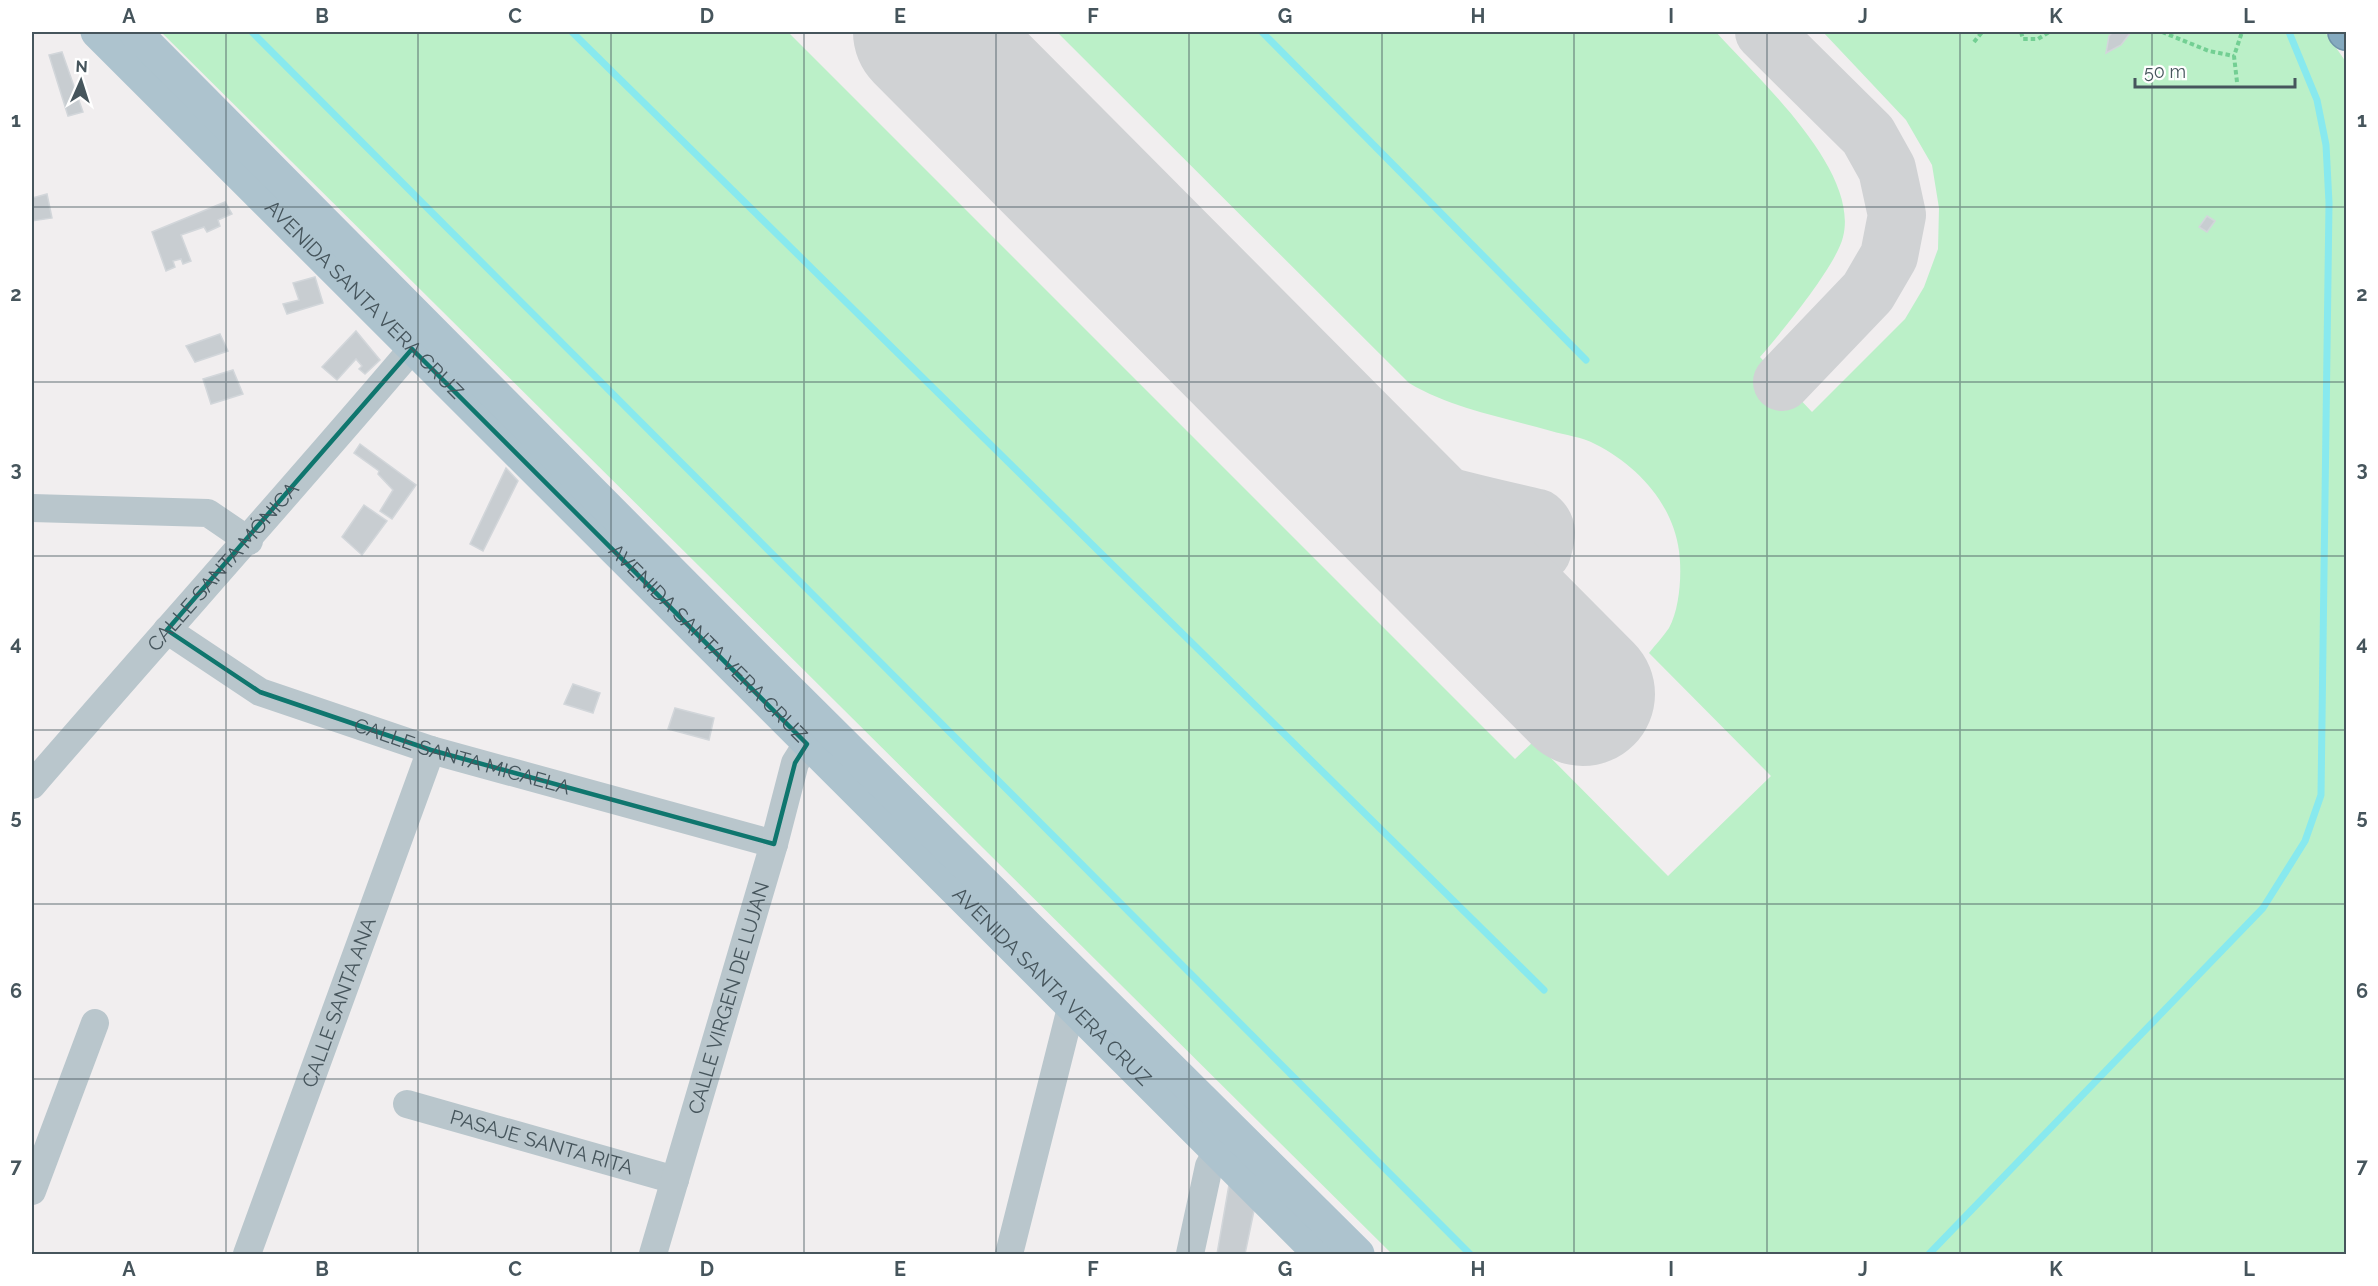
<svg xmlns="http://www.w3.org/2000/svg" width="2378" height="1286" font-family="Raleway,sans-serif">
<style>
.green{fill:#bbf0c8}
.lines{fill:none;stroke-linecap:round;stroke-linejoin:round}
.stream{stroke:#88e9ee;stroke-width:7}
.taxiway{stroke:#d0d2d4;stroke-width:58}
.runway{stroke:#d0d2d4;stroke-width:144}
.building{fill:#c8cdd1;stroke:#d2d6da;stroke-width:1.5}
.highway-casing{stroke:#7095aa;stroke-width:36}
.path{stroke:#73cf93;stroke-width:4;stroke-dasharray:4.5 3;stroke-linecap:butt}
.minor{stroke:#b9c6cc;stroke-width:28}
.major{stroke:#adc3ce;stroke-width:33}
.highway{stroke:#85aabf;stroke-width:33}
.marked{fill:none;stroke:#0f766e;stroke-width:4.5;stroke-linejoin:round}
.grid{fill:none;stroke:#46555c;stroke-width:1.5;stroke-opacity:0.55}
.labels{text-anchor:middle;stroke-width:4.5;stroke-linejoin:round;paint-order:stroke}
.street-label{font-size:20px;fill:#46555c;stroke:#fff}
.neatline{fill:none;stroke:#46555c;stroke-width:2}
.grid-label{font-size:20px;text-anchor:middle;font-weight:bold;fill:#46555c}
</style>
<rect width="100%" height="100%" fill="#f1eeef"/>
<path class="green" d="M161,32H788L1515,759L1534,741L1668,876L1771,776L1649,653C1655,645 1663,637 1669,628C1680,608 1682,573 1679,551C1673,504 1637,465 1595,444C1582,437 1565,435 1551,431C1503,417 1453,409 1409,383L1057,32H1716C1758,79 1860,170 1843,237C1836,266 1781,333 1760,357L1812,412L1905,319L1924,287L1938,249L1939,208L1932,165L1906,120L1823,32H2325L2346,62V1254H1392Z"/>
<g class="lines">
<path class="stream" d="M252,32L1470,1254
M572,32L1544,990
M1262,32L1586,360
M1929,1254L2263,908L2305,841L2321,795L2329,203L2326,145L2317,100L2289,32"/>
<path class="taxiway" d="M1764,32L1868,135L1887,169L1897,215L1889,256L1868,292L1782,382
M1353,462C1412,491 1475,503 1538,518C1550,528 1546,538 1542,552"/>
<path class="runway" d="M925,32L1583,694"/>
</g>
<path class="building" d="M2113,32H2131L2121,45L2106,53L2109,36Z
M62,52L83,112L68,116L49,55Z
M47,194L52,218L32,221V198Z
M225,202L232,214L218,220L220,226L207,232L204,227L181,235L191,261L183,264L181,259L173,261L175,267L166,271L152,232Z
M2207,216L2215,221L2207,232L2199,227Z
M315,277L323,303L287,314L283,304L299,300L293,283Z
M356,331L380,360L365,374L359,369L362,366L356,359L337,380L322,367Z
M220,334L228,351L195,362L186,346Z
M233,370L243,394L211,404L203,379Z
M360,444L416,485L392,519L380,511L393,490L378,474L379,471L354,453Z
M506,468L518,481L483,551L470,544Z
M364,505L387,521L362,555L342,537Z
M573,684L600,693L593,713L564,704Z
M675,708L714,718L709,740L668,729Z
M1230,1179L1256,1201L1245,1254H1217Z"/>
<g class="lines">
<defs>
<path id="highway" d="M2345,32L2346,33"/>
</defs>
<use href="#highway" class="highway-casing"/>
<path class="path" d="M2021,32L2023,39H2038L2049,32
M2162,32L2209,51L2234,56
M1974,42L1982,32
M2237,82L2234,56L2242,32"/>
<g class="minor">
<path d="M32,508L208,513L249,541"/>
<path id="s1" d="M167,630L260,692L431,750L774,844"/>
<path id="s2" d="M32,785C158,639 287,496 412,349"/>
<path id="s3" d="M407,1104L675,1180"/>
<path d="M32,1191L95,1023"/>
<path id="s4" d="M247,1254L431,750"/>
<path id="s5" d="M653,1254L774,844L795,763L807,744"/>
<path d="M1009,1254L1071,1008"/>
<path d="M1190,1254L1209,1166L1217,1151"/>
</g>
<g class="major">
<path id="s6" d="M97,32L1320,1254"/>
<path d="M135,32L763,664L1358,1254"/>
</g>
<use href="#highway" class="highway"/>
</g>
<path class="marked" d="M412,349L807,744L795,763L774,844L431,750L260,692L167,630Z"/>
<path class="grid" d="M226,32V1254M418,32V1254M611,32V1254M804,32V1254M996,32V1254M1189,32V1254M1382,32V1254M1574,32V1254M1767,32V1254M1960,32V1254M2152,32V1254M32,207H2346M32,382H2346M32,556H2346M32,730H2346M32,904H2346M32,1079H2346"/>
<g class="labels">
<g class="street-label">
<text dy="7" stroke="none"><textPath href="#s6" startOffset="378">AVENIDA SANTA VERA CRUZ</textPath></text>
<text dy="7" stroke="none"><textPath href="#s2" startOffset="290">CALLE SANTA MÓNICA</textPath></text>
<text dy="7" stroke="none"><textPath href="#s6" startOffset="864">AVENIDA SANTA VERA CRUZ</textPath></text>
<text dy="7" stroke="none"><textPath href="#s1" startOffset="324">CALLE SANTA MICAELA</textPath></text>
<text dy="7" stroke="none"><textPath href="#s6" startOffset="1350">AVENIDA SANTA VERA CRUZ</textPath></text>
<text dy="7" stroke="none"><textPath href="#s5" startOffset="267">CALLE VIRGEN DE LUJAN</textPath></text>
<text dy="7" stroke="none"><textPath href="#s4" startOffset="268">CALLE SANTA ANA</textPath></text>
<text dy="7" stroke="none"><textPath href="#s3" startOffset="140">PASAJE SANTA RITA</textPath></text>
</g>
</g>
<rect width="2378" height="1286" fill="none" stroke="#ffffff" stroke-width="66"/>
<g transform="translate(81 81) rotate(3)" stroke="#ffffff" stroke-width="4.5" paint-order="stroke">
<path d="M0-4.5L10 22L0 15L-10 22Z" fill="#46555c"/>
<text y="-9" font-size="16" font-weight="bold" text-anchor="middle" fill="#46555c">N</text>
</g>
<path d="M2135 78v9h160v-9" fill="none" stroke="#46555c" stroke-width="3"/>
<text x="2144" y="78" font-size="18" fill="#46555c" stroke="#ffffff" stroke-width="4.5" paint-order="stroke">50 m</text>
<rect x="33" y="33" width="2312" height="1220" class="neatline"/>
<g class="grid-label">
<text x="129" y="23">A</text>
<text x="322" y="23">B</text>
<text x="515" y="23">C</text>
<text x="707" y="23">D</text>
<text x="900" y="23">E</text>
<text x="1093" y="23">F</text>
<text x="1285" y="23">G</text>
<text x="1478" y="23">H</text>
<text x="1671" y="23">I</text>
<text x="1863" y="23">J</text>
<text x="2056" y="23">K</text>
<text x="2249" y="23">L</text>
<text x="16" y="127">1</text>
<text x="2362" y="127">1</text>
<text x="16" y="301">2</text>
<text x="2362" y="301">2</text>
<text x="16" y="476">3</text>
<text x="2362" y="476">3</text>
<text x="16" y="650">4</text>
<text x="2362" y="650">4</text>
<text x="16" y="824">5</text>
<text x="2362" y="824">5</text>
<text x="16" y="998">6</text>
<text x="2362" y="998">6</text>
<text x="16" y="1173">7</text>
<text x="2362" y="1173">7</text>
<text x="129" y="1276">A</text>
<text x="322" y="1276">B</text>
<text x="515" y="1276">C</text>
<text x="707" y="1276">D</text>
<text x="900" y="1276">E</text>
<text x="1093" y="1276">F</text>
<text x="1285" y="1276">G</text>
<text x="1478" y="1276">H</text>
<text x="1671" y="1276">I</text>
<text x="1863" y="1276">J</text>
<text x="2056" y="1276">K</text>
<text x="2249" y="1276">L</text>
</g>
</svg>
